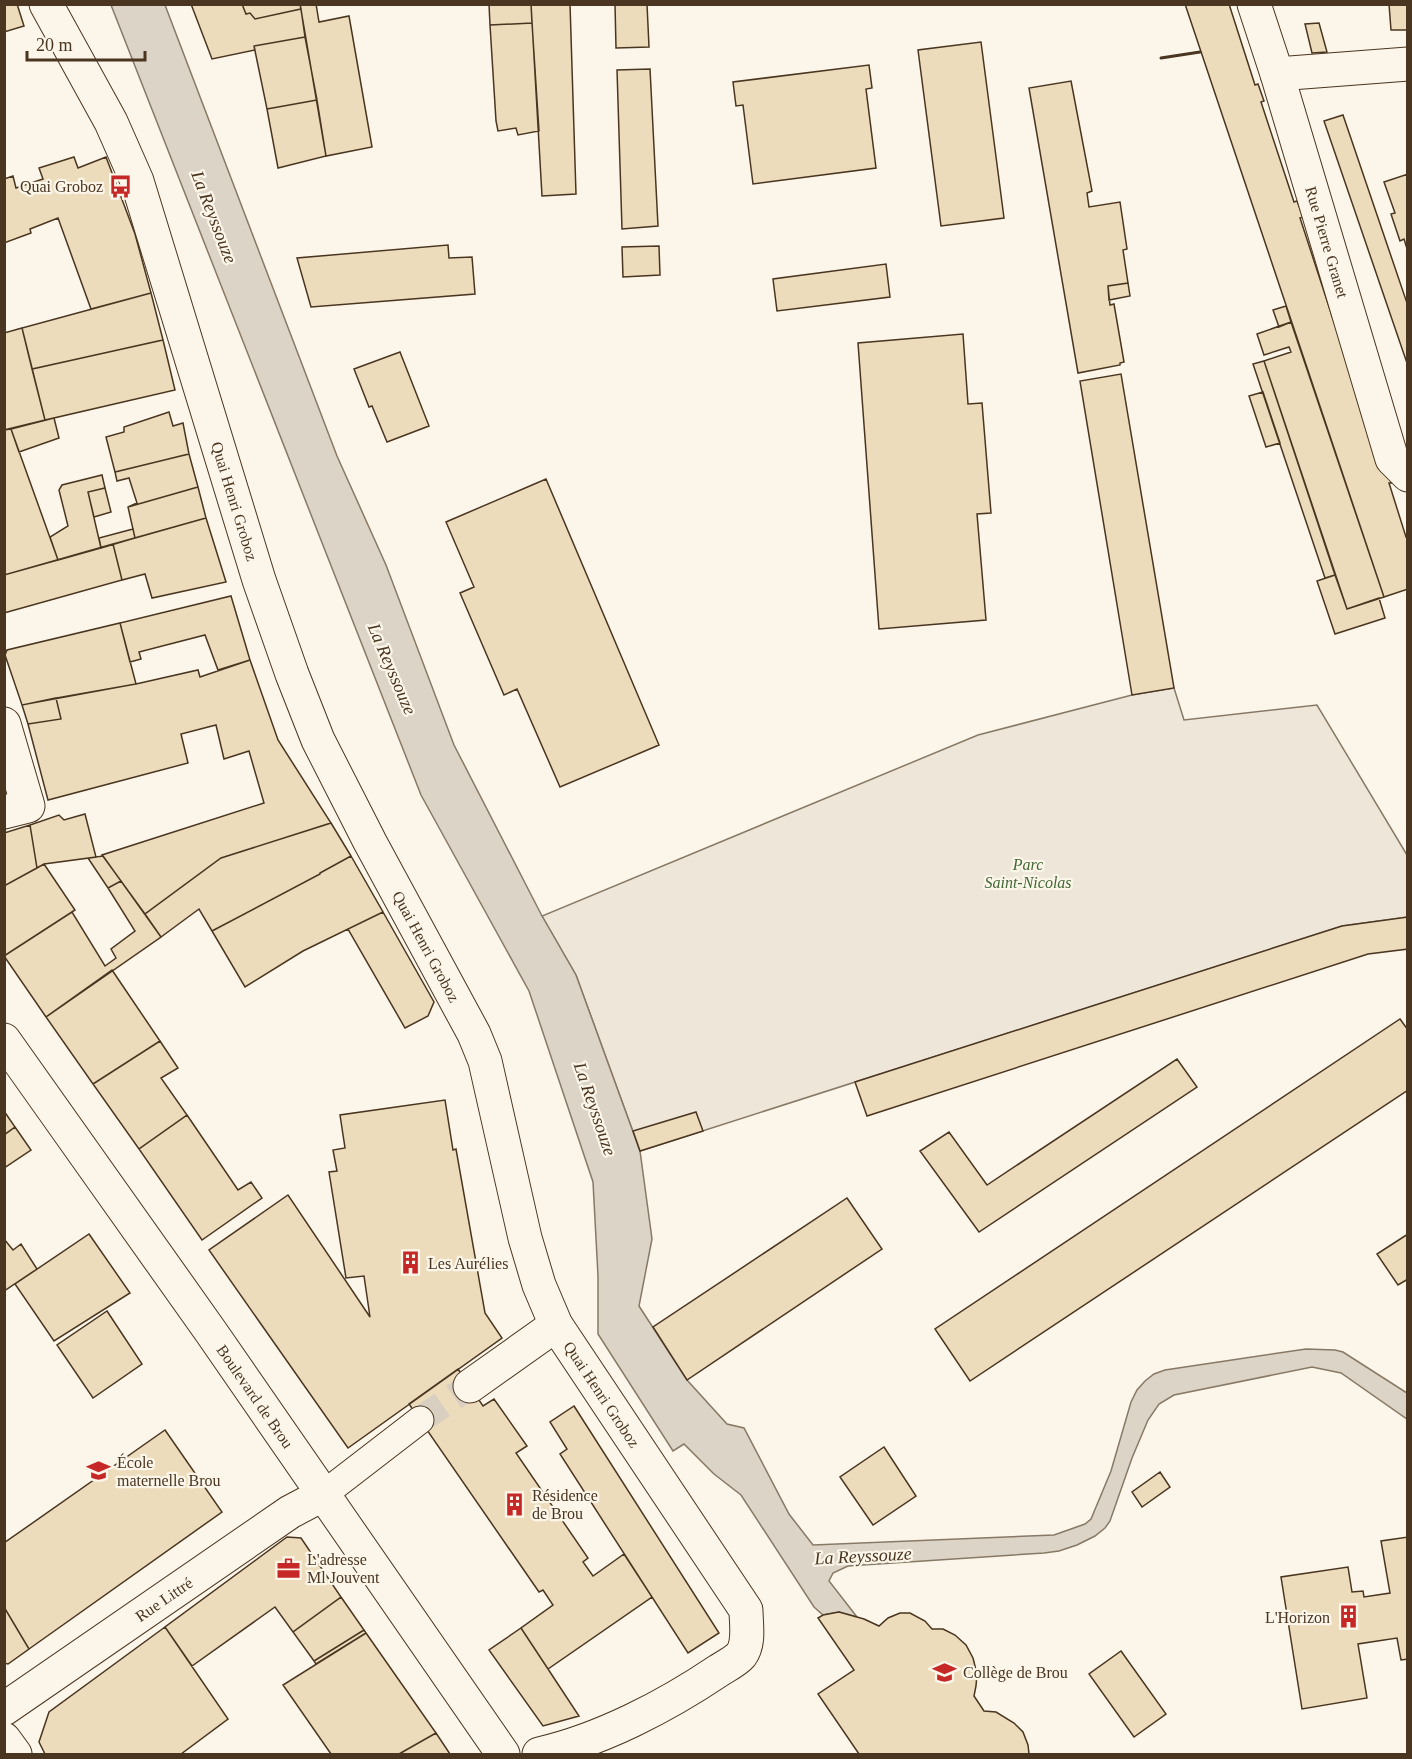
<svg xmlns="http://www.w3.org/2000/svg" width="1412" height="1759" font-family="'Times New Roman',serif">
<style>
.green{fill:#ede6d9;stroke:#887966;stroke-width:1.5}
.water{fill:#dcd4c6;stroke:#887966;stroke-width:1.5}
.building{fill:#ecdcbc;stroke:#4a3520;stroke-width:1.5}
.lines{fill:none;stroke-linecap:round;stroke-linejoin:round}
.pedestrian-tunnel{stroke:#d8cfc1;stroke-width:27;stroke-dasharray:27 14;stroke-linecap:butt}
.pedestrian-casing{stroke:#4a3520;stroke-width:29}
.minor-casing{stroke:#4a3520;stroke-width:35}
.secondary-casing{stroke:#4a3520;stroke-width:35}
.pedestrian{stroke:#fbf6e9;stroke-width:27}
.minor{stroke:#fbf6e9;stroke-width:33}
.secondary{stroke:#fbf6e9;stroke-width:33}
.wall{stroke:#4a3520;stroke-width:3}
.labels{text-anchor:middle;stroke-width:4.5;stroke-linejoin:round;paint-order:stroke}
.poi-label{font-size:16px;fill:#4a3520;stroke:#fbf6e9;text-anchor:start}
.street-label{font-size:16px;fill:#4a3520;stroke:#fbf6e9}
.park-label{font-size:16px;font-style:italic;fill:#436837;stroke:#fbf6e9}
.water-label{font-size:18px;font-style:italic;fill:#4a3520;stroke:#fbf6e9}
</style>
<rect width="100%" height="100%" fill="#fbf6e9"/>
<path class="green" d="M1174,688L1184,720L1317,705L1407,855V917L1342,926L640,1151L576,975L542,916L978,735L1132,695Z"/>
<path class="water" d="M111,5H165L337,456L386,565L454,745L542,916L576,975L640,1151L652,1239L639,1306L687,1380L727,1424L744,1428L789,1514L813,1545L1054,1535L1085,1524L1091,1519L1111,1471L1131,1402L1137,1390L1145,1381L1154,1374L1165,1370L1306,1349L1335,1350L1343,1352L1407,1393V1419L1341,1373L1312,1367L1174,1395L1159,1404L1148,1420L1132,1458L1110,1521L1105,1528L1095,1536L1077,1545L1059,1551L1044,1553L848,1566L833,1573L829,1581L857,1617L839,1612L823,1615L814,1607L741,1495L714,1474L684,1444L673,1451L598,1334V1276L593,1182L529,991L421,795Z"/>
<path class="building" d="M4,4H17L24,26L4,32Z
M191,4H242L246,14L250,13L255,19L301,9L305,37L254,46L255,50L212,59Z
M242,4H300L301,9L255,19L250,13L246,14Z
M300,4H316L319,22L349,16L372,147L326,156Z
M489,4H531L532,23L490,25Z
M531,4H570L576,194L542,196Z
M615,4H647L649,47L616,48Z
M1185,4H1229L1255,85L1258,84L1264,101L1261,102L1294,202L1297,201L1303,217L1300,218L1333,319L1392,483H1389L1406,537L1408,536V589L1384,597Z
M1389,4H1408V30H1391Z
M532,23L539,131L518,135L516,128L498,131L496,121L490,25Z
M1319,23L1327,52L1312,53L1305,24Z
M305,37L317,100L267,109L254,46Z
M981,42L1004,218L941,226L918,50Z
M869,65L872,88L866,89L876,168L753,184L743,105L736,106L733,82Z
M650,69L658,226L622,229L617,70Z
M1071,81L1092,191L1087,193L1089,207L1120,202L1127,249L1123,250L1128,283L1108,286L1110,305L1114,304L1124,362L1120,363V365L1078,373L1029,88Z
M317,100L326,156L278,168L267,109Z
M1343,115L1408,306V366L1324,121Z
M74,157L78,168L106,157L135,234L151,293L91,309L58,218L30,229L31,233L4,243V179L13,176L16,188L43,179L39,168Z
M1408,174V252L1404,239L1400,241L1391,214L1395,213L1384,182Z
M448,245L449,258L472,257L475,294L311,307L297,258Z
M659,246L660,275L623,277L622,247Z
M886,264L890,297L777,311L773,279Z
M1128,283L1130,296L1109,300L1108,286Z
M151,293L163,340L32,369L22,328Z
M1286,306L1291,322L1279,327L1273,310Z
M1291,322L1384,597L1347,609L1264,361L1291,352L1289,347L1264,355L1257,334Z
M22,328L45,420L4,430V333Z
M963,334L968,404L982,403L991,513L977,514L986,620L879,629L858,343Z
M163,340L175,390L45,420L32,369Z
M400,352L429,426L387,442L372,406L369,407L354,369Z
M1264,361L1335,575L1325,578L1253,364Z
M1121,374L1174,688L1132,695L1080,381Z
M1263,392L1280,443L1266,447L1249,396Z
M169,412L173,426L183,423L189,454L115,472L106,437L124,432V427Z
M54,418L59,438L19,452L11,429Z
M11,429L58,560L4,575V430Z
M189,454L198,487L128,507L137,503L129,478L117,481L115,472Z
M102,475L105,488L88,492L101,548L58,560L50,537L68,526L59,490L62,485Z
M546,479L659,745L560,787L517,689L504,695L460,593L474,587L446,522Z
M198,487L206,518L135,538L128,507Z
M105,488L111,512L94,517L88,492Z
M206,518L226,582L152,598L145,574L122,580L113,544Z
M133,529L135,538L101,548L99,538Z
M113,544L122,580L4,613V575Z
M1335,575L1347,609L1379,598L1385,618L1335,634L1317,581Z
M231,596L250,660L218,670L205,635L139,652L141,659L130,662L120,623Z
M120,623L136,684L22,705L5,655L7,650Z
M250,660L278,740L331,823L221,858L145,914L102,855L264,803L249,751L224,759L216,725L181,734L188,763L48,800L28,724L61,719L56,698L136,684L198,670L200,677Z
M56,698L61,719L28,724L22,705Z
M85,814L96,857L44,864L37,868L30,825L59,815L64,820Z
M331,823L351,856L320,873V874L212,931L199,909L161,937L145,914L221,858Z
M30,825L37,868L4,886V833Z
M103,856L121,881L108,888L88,858Z
M351,856L383,912L303,951L245,987L212,931L320,874V873Z
M44,864L75,910L4,956V886Z
M121,881L161,937L46,1017L4,956L72,912L105,966L116,958L111,949L135,931L108,888Z
M383,912L434,1002L428,1016L405,1028L348,929Z
M1408,917V949L1368,954L867,1116L855,1082L1342,926Z
M112,970L160,1041L93,1084L46,1017Z
M1400,1019L1408,1030V1090L970,1381L935,1329Z
M160,1041L178,1068L161,1078L187,1115L139,1149L93,1084Z
M1177,1059L1197,1087L979,1232L920,1151L949,1132L987,1185Z
M445,1100L453,1150L456,1149L485,1313L502,1338L348,1448L209,1250L288,1195L370,1317L364,1276L346,1278L329,1172L337,1171L333,1150L345,1148L340,1115Z
M4,1111L15,1127L4,1135Z
M696,1112L703,1131L640,1151L633,1131Z
M187,1115L238,1190L251,1182L262,1198L202,1240L139,1149Z
M15,1127L31,1150L4,1168V1135Z
M847,1198L882,1249L687,1380L653,1327Z
M89,1234L130,1293L54,1341L15,1284Z
M1408,1234V1279L1398,1285L1377,1254Z
M4,1239L13,1250L21,1244L37,1269L4,1291Z
M107,1311L142,1364L93,1398L57,1345Z
M458,1369L483,1406L494,1399L527,1446L516,1453L588,1558L583,1562L593,1576L624,1554L652,1597L548,1669L521,1628L553,1605L543,1590L539,1592L409,1404Z
M574,1406L719,1633L688,1653L560,1454L567,1449L550,1422Z
M165,1430L222,1512L29,1649L4,1607V1543Z
M884,1447L916,1496L873,1525L840,1477Z
M1160,1472L1170,1487L1142,1507L1132,1492Z
M287,1537L301,1538L341,1597L293,1632L275,1607L192,1666L165,1627Z
M1408,1537V1659L1401,1660L1397,1638L1358,1644L1367,1698L1302,1709L1281,1577L1348,1567L1352,1592L1363,1591L1364,1597L1390,1593L1381,1541Z
M341,1597L364,1630L314,1661L293,1632Z
M4,1607L29,1649L8,1664L4,1663Z
M839,1612L864,1619L879,1626L888,1618L900,1613H910L925,1621L932,1629H943L955,1635L966,1645L973,1658L977,1674L976,1686L974,1696L984,1711L996,1712L1014,1723L1023,1732L1028,1745L1029,1754H859L818,1694L854,1670L818,1618L823,1615Z
M165,1627L228,1719L181,1754H45L39,1742L49,1712Z
M521,1628L548,1669L579,1716L543,1726L489,1650Z
M364,1630L366,1633L316,1664L314,1661Z
M366,1633L436,1733L399,1754H331L283,1685Z
M1121,1651L1166,1714L1134,1737L1089,1674Z
M436,1733L450,1754H399Z"/>
<g class="lines">
<path class="pedestrian-tunnel" d="M420,1420L470,1386"/>
<defs>
<path id="pedestrian" d="M324,1494L420,1420"/>
<g id="minor">
<path id="s1" d="M46,4L111,122L137,181L259,580L292,674L318,740L370,842L474,1034L485,1061L525,1238L539,1285L556,1325L746,1610C746,1624 750,1643 741,1655C736,1661 724,1667 718,1671C666,1706 601,1740 539,1754"/>
<path id="s2" d="M1254,4L1277,74L1392,459L1408,475"/>
<path d="M1277,74L1408,64"/>
<path d="M4,724L28,806L4,812"/>
<path d="M470,1386L556,1325"/>
<path id="s3" d="M4,1709L290,1512L324,1494"/>
<path d="M4,1739L15,1754"/>
</g>
<g id="secondary">
<path id="s4" d="M4,1040L211,1332L503,1754"/>
</g>
</defs>
<use href="#pedestrian" class="pedestrian-casing"/>
<use href="#minor" class="minor-casing"/>
<use href="#secondary" class="secondary-casing"/>
<use href="#pedestrian" class="pedestrian"/>
<use href="#minor" class="minor"/>
<use href="#secondary" class="secondary"/>
<path class="wall" d="M1161,58L1200,52"/>
</g>
<defs>
<symbol id="bus-bare" viewBox="-9 -9 18 18"><path d="M-5-6H5V4H4V6H2V4H-2V6H-4V4H-5ZM-3.5-4V0h7V-4ZM-3.5 1.2v1.5H-2V1.2ZM2 1.2v1.5H3.5V1.2Z" fill="#c62828" stroke="#fbf6e9" stroke-width="2.5" paint-order="stroke"/></symbol>
<symbol id="building-bare" viewBox="-9 -9 18 18"><path d="M-4-6H4V6H1V3H-1V6H-4ZM-2.5-4.3h1.7v1.8h-1.7ZM.8-4.3h1.7v1.8H.8ZM-2.5-1h1.7V.8h-1.7ZM.8-1h1.7V.8H.8Z" fill="#c62828" stroke="#fbf6e9" stroke-width="2.5" paint-order="stroke"/></symbol>
<symbol id="school-bare" viewBox="-9 -9 18 18"><path d="M0-5L7-2L0 1L-7-2ZM-4 1L0 2.5L4 1V4Q0 6-4 4Z" fill="#c62828" stroke="#fbf6e9" stroke-width="2.5" paint-order="stroke"/></symbol>
<symbol id="office-bare" viewBox="-9 -9 18 18"><path d="M-6-3h4V-5.5h4V-3h4V5H-6ZM-1-4.5V-3h2v-1.5ZM-6 0V1H6V0Z" fill="#c62828" stroke="#fbf6e9" stroke-width="2.5" paint-order="stroke"/></symbol>
</defs>
<g fill-rule="evenodd">
<use href="#bus-bare" x="104" y="170" width="33" height="33"/>
<use href="#building-bare" x="394" y="1246" width="33" height="33"/>
<use href="#school-bare" x="82" y="1454" width="33" height="33"/>
<use href="#building-bare" x="498" y="1488" width="33" height="33"/>
<use href="#office-bare" x="272" y="1552" width="33" height="33"/>
<use href="#building-bare" x="1332" y="1600" width="33" height="33"/>
<use href="#school-bare" x="928" y="1656" width="33" height="33"/>
</g>
<g class="labels">
<g class="poi-label">
<text x="103" y="192" text-anchor="end">Quai Groboz</text>
<text x="428" y="1269">Les Aurélies</text>
<text x="117" y="1468">École<tspan x="117" dy="18">maternelle Brou</tspan></text>
<text x="532" y="1501">Résidence<tspan x="532" dy="18">de Brou</tspan></text>
<text x="307" y="1565">L'adresse<tspan x="307" dy="18">Ml Jouvent</tspan></text>
<text x="1330" y="1623" text-anchor="end">L'Horizon</text>
<text x="963" y="1678">Collège de Brou</text>
</g>
<g class="street-label">
<text dy="6" stroke="none"><textPath href="#s2" startOffset="249">Rue Pierre Granet</textPath></text>
<text dy="6" stroke="none"><textPath href="#s1" startOffset="534">Quai Henri Groboz</textPath></text>
<text dy="6" stroke="none"><textPath href="#s1" startOffset="1020">Quai Henri Groboz</textPath></text>
<text dy="6" stroke="none"><textPath href="#s1" startOffset="1506">Quai Henri Groboz</textPath></text>
<text dy="6" stroke="none"><textPath href="#s4" startOffset="436">Boulevard de Brou</textPath></text>
<text dy="6" stroke="none"><textPath href="#s3" startOffset="194">Rue Littré</textPath></text>
</g>
<g class="park-label">
<text x="1028" y="870">Parc<tspan x="1028" dy="18">Saint-Nicolas</tspan></text>
</g>
<g class="water-label">
<text transform="translate(214 217) rotate(69)" y="6">La Reyssouze</text>
<text transform="translate(392 669) rotate(67)" y="6">La Reyssouze</text>
<text transform="translate(595 1109) rotate(71)" y="6">La Reyssouze</text>
<text transform="translate(863 1556) rotate(-3)" y="6">La Reyssouze</text>
</g>
</g>
<rect width="1412" height="1759" fill="none" stroke="#4a3520" stroke-width="12"/>
<path d="M27 51v9h118v-9" fill="none" stroke="#4a3520" stroke-width="3"/>
<text x="36" y="51" font-size="18" fill="#4a3520" stroke="#fbf6e9" stroke-width="4.5" paint-order="stroke">20 m</text>
</svg>
